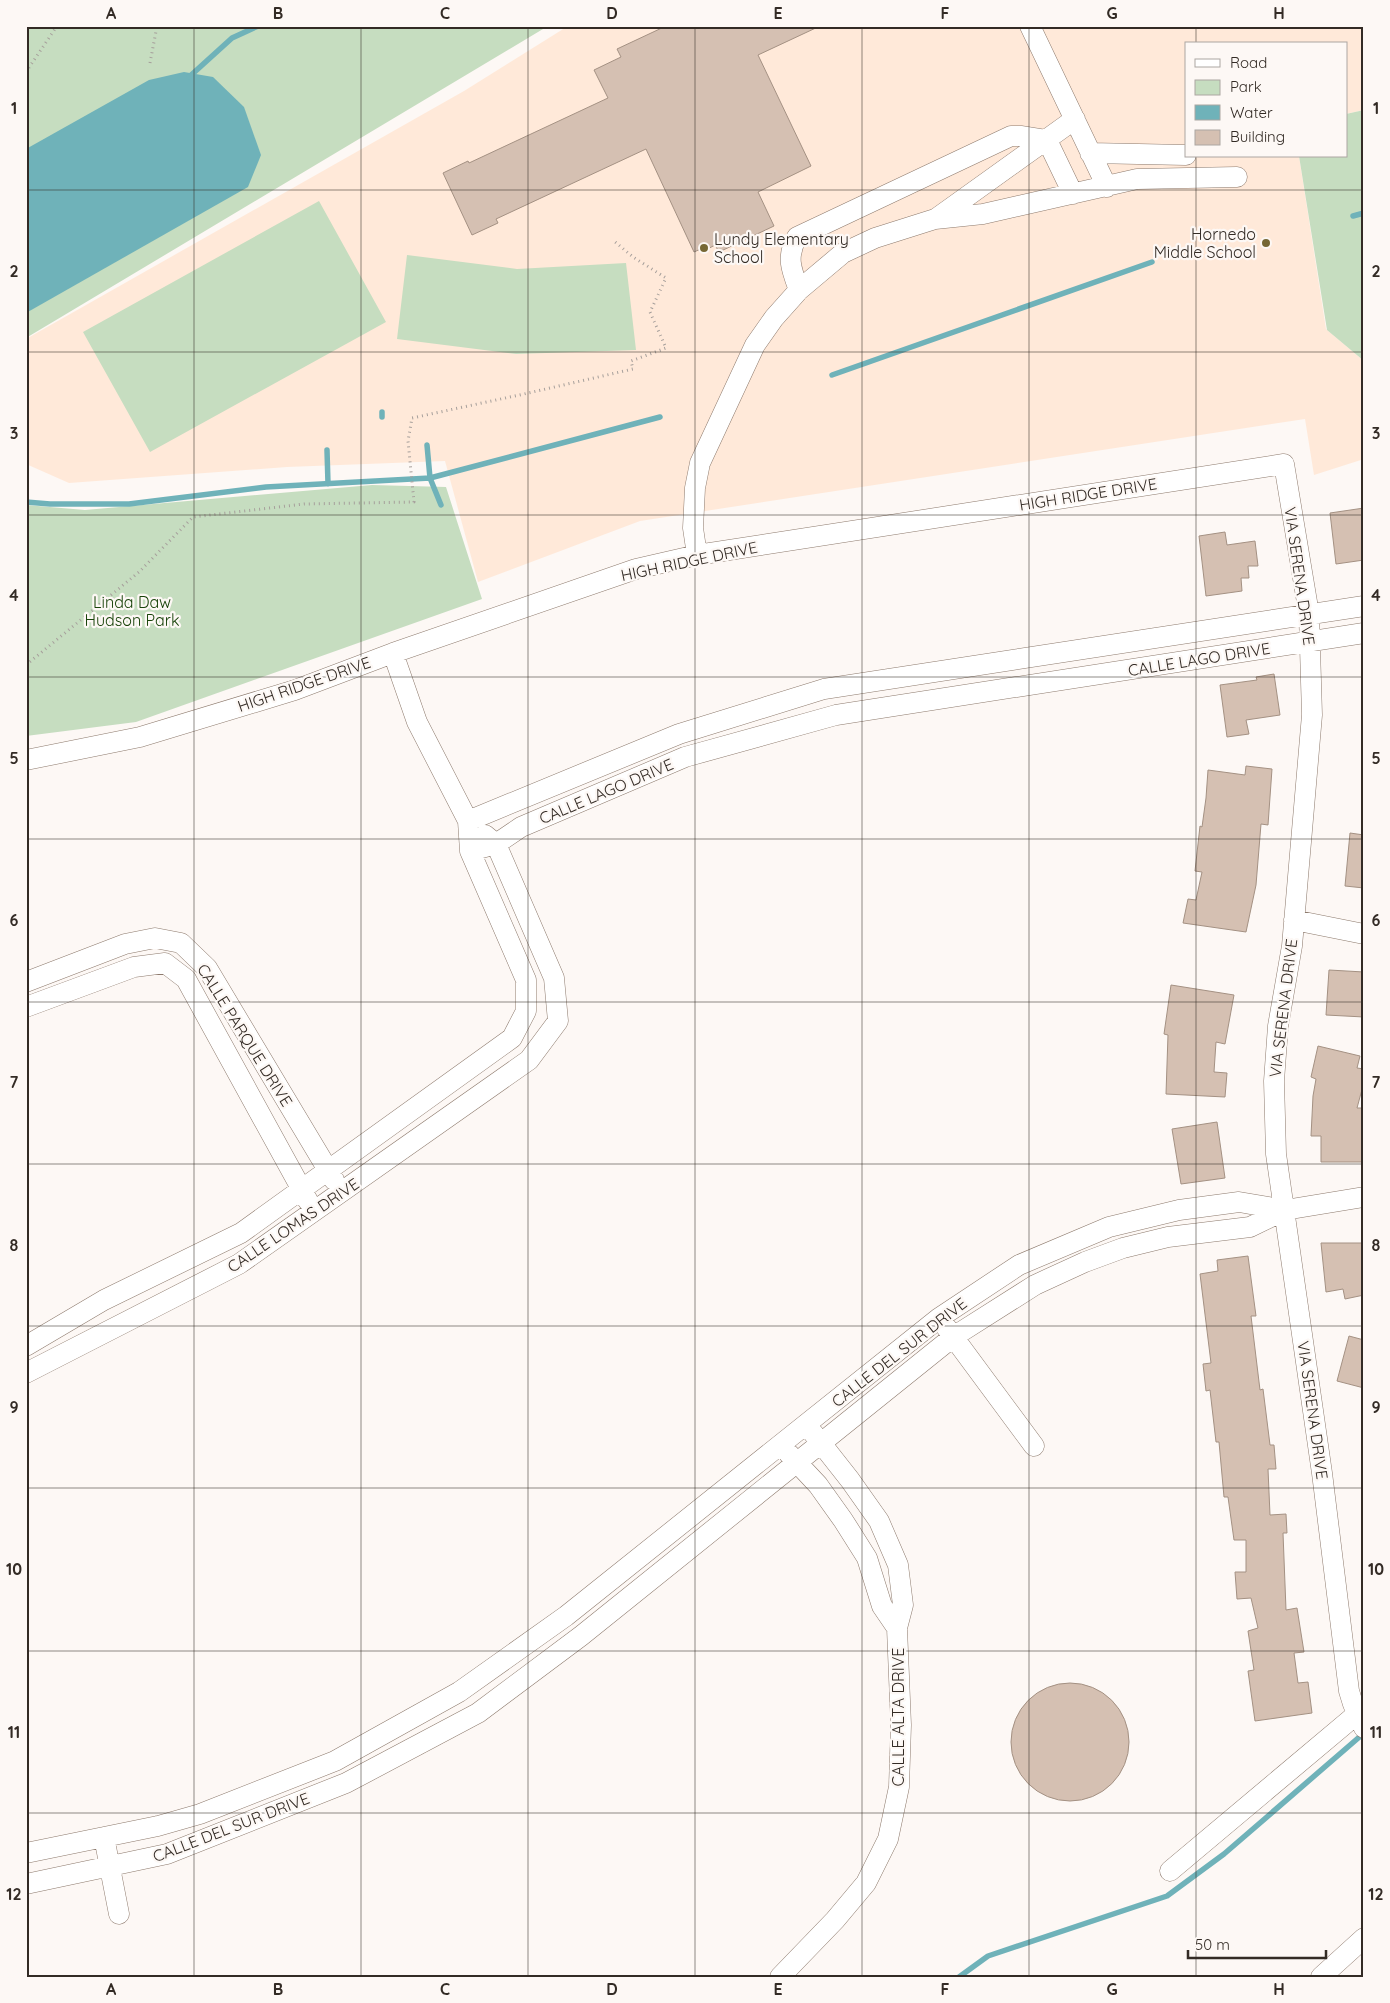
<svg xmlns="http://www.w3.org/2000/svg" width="1390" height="2003" font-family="Quicksand,sans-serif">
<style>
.built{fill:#ffe9d9}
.green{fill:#c6ddc0}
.water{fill:#6fb2b9}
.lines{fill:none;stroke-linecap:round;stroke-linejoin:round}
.stream{stroke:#6fb2b9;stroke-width:5.5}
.building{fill:#d5c0b2;stroke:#a49183}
.minor-casing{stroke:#8d7a6d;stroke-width:21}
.path{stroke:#a69f9b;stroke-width:3;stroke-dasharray:1 4;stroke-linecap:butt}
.minor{stroke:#fff;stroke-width:20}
.grid{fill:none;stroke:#332b25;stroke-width:1;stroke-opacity:0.55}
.poi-dot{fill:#766734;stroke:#fdf8f5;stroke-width:2}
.labels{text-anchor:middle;stroke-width:4.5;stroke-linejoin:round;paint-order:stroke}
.poi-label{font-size:16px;fill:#332b25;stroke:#fdf8f5;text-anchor:end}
.street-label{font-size:16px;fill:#332b25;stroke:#fdf8f5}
.park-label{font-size:16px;fill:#184309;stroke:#fdf8f5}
.neatline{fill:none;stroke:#332b25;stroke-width:2}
.grid-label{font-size:16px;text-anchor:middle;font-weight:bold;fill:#332b25}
</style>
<rect width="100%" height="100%" fill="#fdf8f5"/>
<path class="built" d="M568,26H1364V110L1346,114V44H1186V156H1299L1326,329L1364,361V459L1314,475L1305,419L640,521L478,582L445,461L287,467L69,483L26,464V339L464,91Z"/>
<path class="green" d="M26,26H548L26,338Z
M1364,110V361L1327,330L1299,156H1346V114Z
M319,201L386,322L150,452L83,332Z
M407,255L517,269L626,263L636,350L516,354L397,339Z
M372,485L446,487L482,599L136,722L26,736V505L85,510Z"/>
<path class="water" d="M184,72L213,77L244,107L261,155L248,187L26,313V149L149,80Z"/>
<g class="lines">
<path class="stream" d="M189,77L232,38L258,26
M1353,216L1364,213
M832,375L1152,262
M382,412V417
M427,445L430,478L441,505
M327,450L328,484
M26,502L50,504H129L266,487L430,478L660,417
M959,1977L988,1956L1167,1896L1224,1854L1364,1733"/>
</g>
<path class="building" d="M666,26H820L758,55L811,166L758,192L774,226L719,252L715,245L704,251L703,248L694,252L646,149L496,219L498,223L472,235L443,173L468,161L469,163L608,98L594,70L621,57L617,49Z
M1364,508V560L1336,564L1330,513Z
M1225,532L1227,545L1255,541L1258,566H1248L1249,578H1241L1242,591L1206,596L1199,536Z
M1274,674L1280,715L1246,720L1249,734L1227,737L1220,685L1257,680L1256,677Z
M1246,766L1272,769L1268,825L1261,824L1256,885L1246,932L1183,923L1188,899L1196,900L1202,872L1195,871L1200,826L1202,827L1206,798L1208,770L1245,775Z
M1350,833L1364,835V888L1345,886Z
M1329,970L1364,972V1017L1326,1015Z
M1171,985L1234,995L1225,1044L1216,1042L1214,1072L1227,1073L1225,1097L1166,1094L1168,1035L1164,1034Z
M1318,1046L1360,1056L1357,1068L1364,1069V1082L1357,1108H1364V1162H1321V1136H1311L1313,1096L1316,1079L1311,1077Z
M1217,1122L1225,1178L1181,1184L1172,1129Z
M1321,1243H1364V1295L1345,1299L1343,1289L1326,1292Z
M1248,1256L1256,1316H1251L1260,1390L1263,1389L1270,1445H1274L1276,1469H1268L1270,1515L1286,1514L1287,1533H1283L1286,1610L1297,1608L1304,1652L1294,1653L1298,1683L1308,1682L1312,1713L1255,1721L1248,1671L1254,1670L1248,1631L1258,1628L1251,1598L1237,1599L1235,1572H1246V1540H1234L1228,1497H1224L1219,1442H1216L1210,1390L1206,1391L1203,1364L1211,1363L1200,1274L1218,1271L1217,1260Z
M1349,1336L1364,1340V1388L1337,1381Z
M1011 1742a59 59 0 1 1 118 0a59 59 0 1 1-118 0Z"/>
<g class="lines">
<defs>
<path id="minor" d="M1030,26L1107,187
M1047,140L1073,194
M1090,153L1186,155
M937,218L1075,119
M799,290C791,269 786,257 797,237L1011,136H1022L1047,140
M697,555L693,528L695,488L700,463L755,345L774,318L799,290L843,253L875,238L935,219L983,214L1137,179L1237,177
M26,760L140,737L295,690L393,653L636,569L697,555L1284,464L1309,614L1312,715L1292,946L1278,1026L1274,1081L1276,1154L1322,1473L1349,1691L1353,1704L1364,1728
M468,821L679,734L824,689L1364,606
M470,851L496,844L521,827L685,757L836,715L1364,633
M1294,920L1364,934
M26,982L125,944L155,938L181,943L207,968L334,1180
M26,1007L134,967L165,963L186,979L308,1201
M946,1327L1034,1446
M26,1346L104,1300L241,1233L512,1038L526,1011V980L470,851L468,821L417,722L393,653
M26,1373L239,1264L529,1060L558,1021L554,978L496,844L485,835
M789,1454L818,1485L843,1520L867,1558L882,1606L897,1628
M104,1837L119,1914
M26,1853L158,1826L200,1814L335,1761L459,1692L566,1616L939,1318L1019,1265L1109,1227L1179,1210L1239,1202L1285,1210
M1170,1871L1357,1714
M26,1884L167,1854L346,1783L478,1713L581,1636L953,1337L1035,1285L1085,1262L1123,1248L1168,1237L1250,1227L1285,1210L1364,1197
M780,1977L835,1920L866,1883L888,1839L899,1787L901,1725L897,1628L903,1605L898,1565L879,1521L850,1480L813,1433
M1321,1977L1364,1938"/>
</defs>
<use href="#minor" class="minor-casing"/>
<path class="path" d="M150,63L157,26
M26,72L57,26
M26,665L139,572L193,517L304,504L414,502L408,441L412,418L524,394L633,369L631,361L666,348L650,312L666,278L633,257L614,241"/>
<use href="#minor" class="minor"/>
</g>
<path class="grid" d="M194,26V1977M361,26V1977M528,26V1977M695,26V1977M862,26V1977M1029,26V1977M1196,26V44M1196,156V1977M26,190H1364M26,352H1364M26,515H1364M26,677H1364M26,839H1364M26,1002H1364M26,1164H1364M26,1326H1364M26,1488H1364M26,1651H1364M26,1813H1364"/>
<g class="poi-dot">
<circle cx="1266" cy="243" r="5"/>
<circle cx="704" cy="248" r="5"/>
</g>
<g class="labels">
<g class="poi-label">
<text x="1256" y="240">Hornedo<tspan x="1256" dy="18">Middle School</tspan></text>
<text x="714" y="245" text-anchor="start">Lundy Elementary<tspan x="714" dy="18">School</tspan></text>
</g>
<g class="street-label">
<text transform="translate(1088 494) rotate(-9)" y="6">HIGH RIDGE DRIVE</text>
<text transform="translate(689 561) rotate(-12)" y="6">HIGH RIDGE DRIVE</text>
<text transform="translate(1300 576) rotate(82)" y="6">VIA SERENA DRIVE</text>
<text transform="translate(1199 659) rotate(-9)" y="6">CALLE LAGO DRIVE</text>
<text transform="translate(304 684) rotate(-19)" y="6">HIGH RIDGE DRIVE</text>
<text transform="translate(606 791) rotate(-23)" y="6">CALLE LAGO DRIVE</text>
<text transform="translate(1283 1008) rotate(-83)" y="6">VIA SERENA DRIVE</text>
<text transform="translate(245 1035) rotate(58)" y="6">CALLE PARQUE DRIVE</text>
<text transform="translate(293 1225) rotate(-34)" y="6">CALLE LOMAS DRIVE</text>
<text transform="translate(899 1352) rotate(-38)" y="6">CALLE DEL SUR DRIVE</text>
<text transform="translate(1313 1410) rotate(82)" y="6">VIA SERENA DRIVE</text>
<text transform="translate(898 1717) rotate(-90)" y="6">CALLE ALTA DRIVE</text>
<text transform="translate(231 1827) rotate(-21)" y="6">CALLE DEL SUR DRIVE</text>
</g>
<g class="park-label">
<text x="132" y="608">Linda Daw<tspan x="132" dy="18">Hudson Park</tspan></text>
</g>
</g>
<rect width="1390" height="2003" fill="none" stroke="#fdf8f5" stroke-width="55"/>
<rect x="1185" y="42" width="162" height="115" fill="#fdf8f5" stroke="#aca6a2"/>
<rect x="1195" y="59" width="25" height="8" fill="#ffffff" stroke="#aca6a2"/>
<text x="1230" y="68" font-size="15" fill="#332b25">Road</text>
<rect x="1195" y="80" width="25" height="15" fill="#c6ddc0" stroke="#aca6a2"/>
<text x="1230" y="92" font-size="15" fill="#332b25">Park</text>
<rect x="1195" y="105" width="25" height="15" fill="#6fb2b9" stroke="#aca6a2"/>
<text x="1230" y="118" font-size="15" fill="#332b25">Water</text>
<rect x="1195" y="130" width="25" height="15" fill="#d5c0b2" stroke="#aca6a2"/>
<text x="1230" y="142" font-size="15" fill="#332b25">Building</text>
<path d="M1188 1950v8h138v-8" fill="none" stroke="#332b25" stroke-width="2.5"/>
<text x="1195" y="1950" font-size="15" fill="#332b25" stroke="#fdf8f5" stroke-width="4" paint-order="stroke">50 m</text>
<rect x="28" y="28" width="1334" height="1948" class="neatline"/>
<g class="grid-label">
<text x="111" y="19">A</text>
<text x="278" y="19">B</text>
<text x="445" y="19">C</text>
<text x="612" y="19">D</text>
<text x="778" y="19">E</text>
<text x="945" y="19">F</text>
<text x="1112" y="19">G</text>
<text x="1279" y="19">H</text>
<text x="14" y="114">1</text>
<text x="1376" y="114">1</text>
<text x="14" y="277">2</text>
<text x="1376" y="277">2</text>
<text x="14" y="439">3</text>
<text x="1376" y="439">3</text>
<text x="14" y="601">4</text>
<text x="1376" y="601">4</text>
<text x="14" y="764">5</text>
<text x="1376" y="764">5</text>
<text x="14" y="926">6</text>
<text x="1376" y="926">6</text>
<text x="14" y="1088">7</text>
<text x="1376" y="1088">7</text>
<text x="14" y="1251">8</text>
<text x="1376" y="1251">8</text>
<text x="14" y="1413">9</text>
<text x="1376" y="1413">9</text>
<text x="14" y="1575">10</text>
<text x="1376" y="1575">10</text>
<text x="14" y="1738">11</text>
<text x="1376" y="1738">11</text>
<text x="14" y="1900">12</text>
<text x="1376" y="1900">12</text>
<text x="111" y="1995">A</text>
<text x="278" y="1995">B</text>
<text x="445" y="1995">C</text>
<text x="612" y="1995">D</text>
<text x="778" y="1995">E</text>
<text x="945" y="1995">F</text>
<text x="1112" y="1995">G</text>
<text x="1279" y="1995">H</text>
</g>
</svg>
